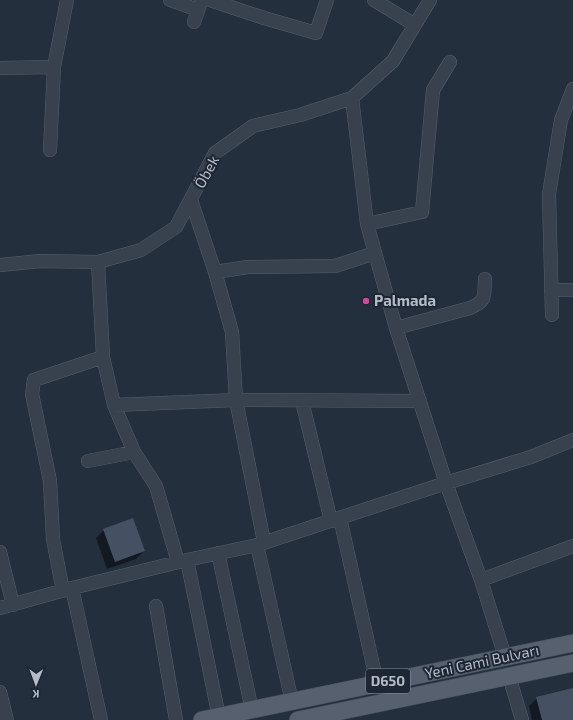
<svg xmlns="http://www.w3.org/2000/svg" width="573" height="720" font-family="'Exo 2',sans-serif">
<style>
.shadow{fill:#0007}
.building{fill:#455162}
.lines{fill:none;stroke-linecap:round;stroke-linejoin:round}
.minor-casing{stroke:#565f6c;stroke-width:14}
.major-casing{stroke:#414a57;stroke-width:18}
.minor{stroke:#38414e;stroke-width:13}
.major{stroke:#56606e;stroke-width:17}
.hotel-dot{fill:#d1479c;stroke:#1d2633;stroke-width:1.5}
.labels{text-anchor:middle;stroke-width:4;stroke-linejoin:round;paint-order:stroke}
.shield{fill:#1d2633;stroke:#878f9c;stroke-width:1}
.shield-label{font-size:14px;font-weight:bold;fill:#b4bcc9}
.street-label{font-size:15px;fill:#b4bcc9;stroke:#1d2633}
.poi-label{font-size:15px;font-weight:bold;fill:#b4bcc9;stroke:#1d2633;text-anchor:start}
</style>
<rect width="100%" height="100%" fill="#242f3e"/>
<path class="shadow" d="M104,530L144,551L136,559L107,569L96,538Z
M573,689V720H532L529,706L537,698Z"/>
<path class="building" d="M133,518L145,551L115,562L103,529Z
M573,688V720H542L536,697Z"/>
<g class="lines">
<defs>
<path id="minor" d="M170,0L198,10
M210,0L264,18L316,33L327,0
M374,0L415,25
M194,22L201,2
M0,68L54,67
M352,98L367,224L396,328L446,483L481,580L505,657
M50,150L54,67L67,0
M191,200L215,272L232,332L236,400L264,542
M367,224L422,212L433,90L450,62
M98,262L103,357L114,405L134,452L156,486L178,562
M0,265L40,261L98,262L141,250L176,227L215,153L253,126L300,115L352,98L393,61L430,0
M215,272L248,267L335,266L375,253
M551,290H573
M552,315L549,194L561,120L573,89
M396,328L470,308C487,301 484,296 485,279
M302,401L331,521
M114,405L236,400L420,401
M88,461L134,452
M340,518L377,683
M257,545L292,702
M0,552L13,605
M218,553L252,710
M187,560L219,717
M481,580L573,546
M72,588L101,720
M63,591L53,539L50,481L32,394L34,380L103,357
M156,606L176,720
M0,608L72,588L187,560L257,545L446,483L531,457L573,440
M509,676L522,720
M0,692L7,720"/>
<path id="major" d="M202,720L573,643
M298,720L573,663"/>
</defs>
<use href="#minor" class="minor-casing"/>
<use href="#major" class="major-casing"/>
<use href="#minor" class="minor"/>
<use href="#major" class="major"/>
</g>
<circle class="hotel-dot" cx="366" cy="301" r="4"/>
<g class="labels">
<rect class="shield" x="366" y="669" width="44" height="24" rx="3"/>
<g class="shield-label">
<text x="388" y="686">D650</text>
</g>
<g class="street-label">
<text transform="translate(207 172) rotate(-61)" y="5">Öbek</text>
<text transform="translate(482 662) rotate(-12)" y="5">Yeni Cami Bulvarı</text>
</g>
<g class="poi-label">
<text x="374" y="306">Palmada</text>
</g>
</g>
<g transform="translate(36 684) rotate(181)" stroke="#1d2633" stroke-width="3" paint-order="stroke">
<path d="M0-3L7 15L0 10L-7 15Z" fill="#b4bcc9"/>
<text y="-6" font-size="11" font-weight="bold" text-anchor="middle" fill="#b4bcc9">K</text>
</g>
</svg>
